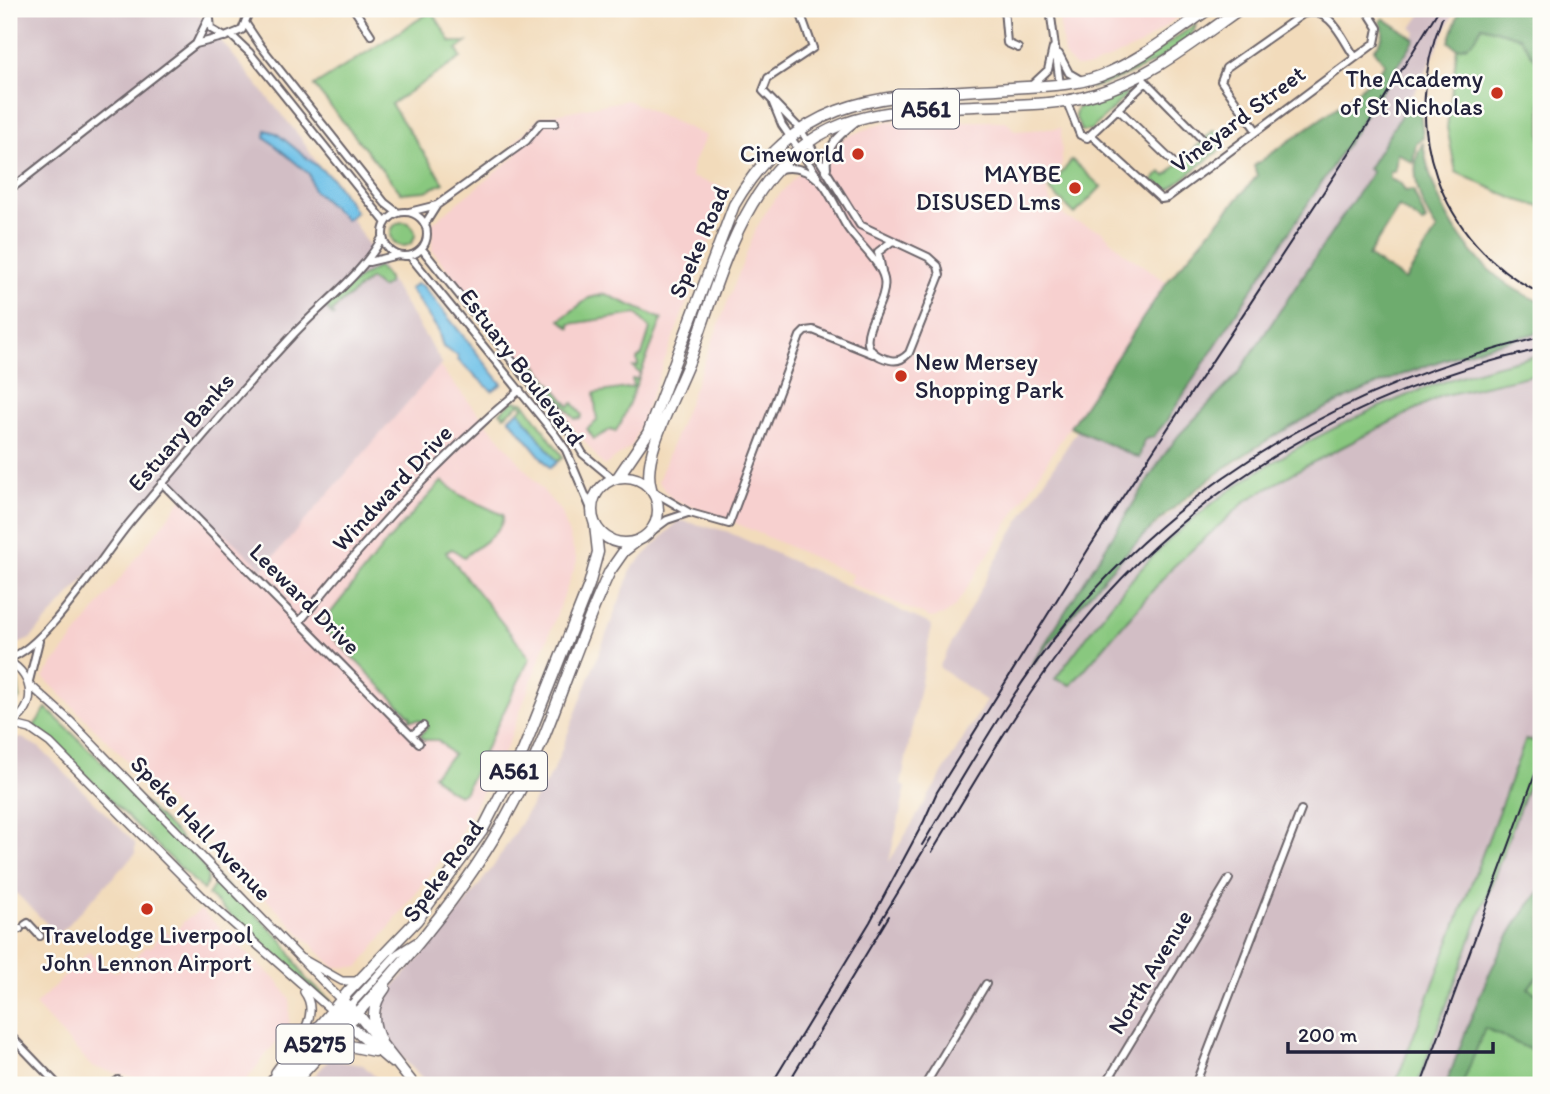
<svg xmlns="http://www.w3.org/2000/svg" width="1550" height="1094" font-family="Itim,sans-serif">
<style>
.built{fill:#f7d0cf}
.industrial{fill:#d2bec5}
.green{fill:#89c87f;stroke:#56755d;stroke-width:2}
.forest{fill:#6eac6e;stroke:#486754;stroke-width:2}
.water{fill:#6bbfe7;stroke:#467091;stroke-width:2}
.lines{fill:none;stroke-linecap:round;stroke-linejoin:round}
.minor-casing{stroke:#6b6368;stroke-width:10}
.tertiary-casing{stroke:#6b6368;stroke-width:10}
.trunk-casing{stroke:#6b6368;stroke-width:13}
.minor{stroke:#fff;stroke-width:6}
.tertiary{stroke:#fff;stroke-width:7}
.trunk{stroke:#fff;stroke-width:10}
.rail{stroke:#22223b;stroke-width:2}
.poi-dot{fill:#c8321e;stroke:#fdfcf7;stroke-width:2.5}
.labels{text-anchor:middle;stroke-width:5;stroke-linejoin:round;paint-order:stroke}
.shield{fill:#fdfcf7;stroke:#646373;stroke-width:2}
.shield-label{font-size:23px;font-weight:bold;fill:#22223b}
.poi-label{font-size:24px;fill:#22223b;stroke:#fdfcf7;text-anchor:end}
.street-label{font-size:24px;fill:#22223b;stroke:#fdfcf7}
</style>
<rect width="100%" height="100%" fill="#fdfcf7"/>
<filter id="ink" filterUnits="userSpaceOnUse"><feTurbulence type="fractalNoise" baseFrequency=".0143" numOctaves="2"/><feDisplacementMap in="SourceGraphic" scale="14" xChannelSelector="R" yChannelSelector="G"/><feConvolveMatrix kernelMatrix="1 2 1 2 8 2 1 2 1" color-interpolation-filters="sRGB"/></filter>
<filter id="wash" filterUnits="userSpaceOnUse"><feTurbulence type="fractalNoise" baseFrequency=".00686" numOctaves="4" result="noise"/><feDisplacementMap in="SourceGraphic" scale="28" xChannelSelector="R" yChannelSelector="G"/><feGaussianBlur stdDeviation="1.57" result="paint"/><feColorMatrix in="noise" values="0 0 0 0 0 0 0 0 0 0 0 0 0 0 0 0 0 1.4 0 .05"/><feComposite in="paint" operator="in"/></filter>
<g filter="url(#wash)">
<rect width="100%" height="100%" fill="#f2dbbb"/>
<path class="built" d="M1058,9H1177L1178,17L1139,46L1090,67H1075L1064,55Z
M627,100L706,136L693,163L691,177L730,189L632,446L604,466L432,250V223L517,155L513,144L540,117Z
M1006,121L1015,131L1061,128L1062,164L1046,189L1051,203L1068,219L1102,231L1123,252L1167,282L1059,443L955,607L944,615L931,618L849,583L853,575L722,517L672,500L658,481L756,229L770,205L797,175L845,137L885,122Z
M379,294L562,513L577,561L507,746L456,841L359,967H334L43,677L243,421Z
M201,910L278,982L290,999L289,1025L243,1085H163L92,1067L35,1005L89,952L104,967L116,972L127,966L146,946L150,948L163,930L172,936L184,921Z"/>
<path class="industrial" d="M9,9H195L301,138L442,363L263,569L170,484L30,639L9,648Z
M1425,9H1456L1420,83L1368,169L1372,172L1238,374L1179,435L1162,458L1029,667L1097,584L1141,538L1222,472L1261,446L1313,412L1364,390L1467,350L1541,332V355L1418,391L1321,435L1236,487L1155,554L1112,603L1055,679L1071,685L1173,567L1246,501L1302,468L1441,396L1541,373V720L1539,727L1541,724V891L1451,1085H1403L1526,739L1395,1085H429L383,1038L384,997L442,933L493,867L554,769L632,568L679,520L726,531L932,625L901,785L906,787L889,862L986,701L939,667L1000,553L1036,494L1077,431L1140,457L1144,440L1153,437L1165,423L1413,42L1416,32L1412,28Z
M9,738H22L40,748L135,843V854L58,935L9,886Z
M329,1060L363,1065L384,1085H306Z"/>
<path class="green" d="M1462,9L1541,44V207L1514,199L1456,172L1447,128Z
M432,11L451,42H467L457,50L461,58L391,104L444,183L426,191L401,193L314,86Z
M1196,24C1193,51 1115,81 1091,88L1090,84L1142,61Z
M1130,92L1090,131H1081L1075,115L1077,108Z
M1214,130L1226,145L1166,192L1163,193L1151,183L1161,172L1166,176Z
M1072,160L1101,187L1075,214L1049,189Z
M391 234a12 12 0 1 1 24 0a12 12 0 1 1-24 0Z
M378,267L388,278V284L381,288L370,279L332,311L334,317L326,308L358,279Z
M605,294L662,319L621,423L615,432L612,429L594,439L587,429L597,421L594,393L633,387L632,379H638L640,374L633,367L638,366L637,359L642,355L650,329L637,314L570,324V328L560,320L589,298Z
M1541,355V373L1441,396L1302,468L1246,501L1173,567L1071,685L1055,679C1087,637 1117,593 1154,555C1248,458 1411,381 1541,355Z
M531,359L569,406L573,403L582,415L581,418L575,419L528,362Z
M513,401L523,402L527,406L563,457L557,462L519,411L523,407L520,404L504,416L500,412Z
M442,481L460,495L503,515C504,533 477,546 464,557L452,549L446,552L530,658L465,791L459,795L447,789L433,775L453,755L438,740H425L420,735L427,728L419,720H409L411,717L321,625L386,543Z
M9,673L18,683L20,697L9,713Z
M46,708L179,836C188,853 219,871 203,890L34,726Z
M1541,720V750L1417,1085H1395L1526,739L1533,741Z
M213,873L283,941L306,979L331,1001L329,1004L208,895L215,884Z
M1541,939V1085H1451L1478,1012Z"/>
<path class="forest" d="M1460,9C1488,9 1521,1 1541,24V67L1519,37L1482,26C1475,40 1473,45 1457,48L1449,42Z
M1383,18L1415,39L1165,423L1153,437L1144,440L1139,458L1070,427L1167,282L1257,176L1254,166L1340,105L1373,78L1385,64L1374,49C1382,41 1387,32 1380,22Z
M1409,102L1420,108L1423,137L1416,143L1413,163L1397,153L1395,171H1390V179L1401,184L1405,191L1413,190L1426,221L1423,223L1399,207L1368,256L1405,280L1437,230C1421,208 1406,168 1423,143C1433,210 1476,277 1541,302V332C1394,367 1248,431 1139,540C1099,580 1064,625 1029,669L1162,458L1179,435L1238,374L1372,172L1368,169Z
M1541,890V972L1528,988L1541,997V1055L1485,1028L1462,1085H1446C1471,1018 1494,945 1541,890Z"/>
<path class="water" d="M266,130L276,133L332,178L356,212L346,220L313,190L309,174L265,137Z
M416,284L423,286L502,384L492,391L458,360V356L443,347L438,330L410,289Z
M519,411L557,462L550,468L509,418Z"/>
</g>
<g filter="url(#ink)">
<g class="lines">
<defs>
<path id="minor" d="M209,9L211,29L225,37L242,30L247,17L245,9
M354,9L371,35
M1004,9L1007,43L1018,48
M1050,9L1060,85
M246,24L260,45L385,203L398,213
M232,36L250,53L386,223
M196,44L223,37
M1059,54L1069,73L1081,80
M1145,81L1202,139
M1032,85L1048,70L1053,48
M1064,102L1068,105L1080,135L1087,138L1146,82
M773,103L782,125L818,177
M1118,109L1175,164
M1256,130L1221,81L1226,68L1303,14C1331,6 1341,37 1355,57
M1091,135L1161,199L1167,198L1375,43L1378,28L1366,9
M827,168C824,146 842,133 857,121
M780,169C795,166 808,170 820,181C831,192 838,213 847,227C857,243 880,261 884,279C890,307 840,348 890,360C899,362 904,358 909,353L940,275L938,266L928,257L860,225L800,129L763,91L768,78L813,48L799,9
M16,185L196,44L208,19
M383 234a22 22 0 1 1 44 0a22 22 0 1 1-44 0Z
M409,212L437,205L526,141L541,123H555
M425,224L437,205
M422,249L572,435L583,454L612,478
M410,256L554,433L566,450L591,509
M369,262L398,255
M882,271L878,252L891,242
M162,483L419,743
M654,492L690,513L729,524L800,336L805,331L813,330L873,354
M648,534L667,520L688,513
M301,620C368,537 438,458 520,390
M9,658C45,649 104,553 131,521C183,459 235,397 291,337C321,304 362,276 383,236
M29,681L39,641
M412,735L423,726
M25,925L28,923L40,936
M9,931L20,929
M9,1034L57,1084
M112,1085L118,1080
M925,1085L986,984
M1105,1085L1229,879
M1195,1085L1301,810"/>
<path id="tertiary" d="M9,662C35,676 38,710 9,724
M30,685L70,721L341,1000
M10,724L30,729L50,743L202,896L331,1010L349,1007L397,954L416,942
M303,959L342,981H358
M275,1072C290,1050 324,1018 304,992"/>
<path id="trunk" d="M592 510a33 33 0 1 1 66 0a33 33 0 1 1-66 0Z
M618,477L648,433L734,205C803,87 890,97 1011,88C1040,86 1073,86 1100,76C1140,61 1175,32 1209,9
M651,488C640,454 680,389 692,354C723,268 747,160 843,124C878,111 916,109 953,107C999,104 1051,108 1095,94C1150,78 1194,41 1240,9
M341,1000L362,1019L414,1085
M343,1020L392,1062
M381,1042C371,1022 371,1006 385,988
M325,1053L345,1045L374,1051
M269,1085L348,992L417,920L482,831L523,751L589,585L598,552L595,525
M280,1085L339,1016L355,1013
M292,1085C372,997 459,908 514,802C553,728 574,646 610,571L624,551L637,541"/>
</defs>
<use href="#minor" class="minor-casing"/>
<use href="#tertiary" class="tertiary-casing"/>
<use href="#trunk" class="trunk-casing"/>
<use href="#minor" class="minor"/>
<use href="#tertiary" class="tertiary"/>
<use href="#trunk" class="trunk"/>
<path class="rail" d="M1442,18C1399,125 1437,241 1541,294
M922,845C968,769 1011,691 1067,622C1189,474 1357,381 1541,337
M932,852C978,777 1021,700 1076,631C1191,486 1362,387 1541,349
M880,922L931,838
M771,1085L870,922L924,821L937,792L1091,545L1369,123L1439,9
M787,1085L889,916
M1421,1085L1541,758"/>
</g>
</g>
<g class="poi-dot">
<circle cx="1497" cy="93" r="7"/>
<circle cx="858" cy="154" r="7"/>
<circle cx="1075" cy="188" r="7"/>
<circle cx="901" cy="376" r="7"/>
<circle cx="147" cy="909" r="7"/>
</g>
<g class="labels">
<g class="shield">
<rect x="893" y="89.5" width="66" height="39" rx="5"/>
<rect x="481" y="751.5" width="66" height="39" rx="5"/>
<rect x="276.5" y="1024.5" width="77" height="39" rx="5"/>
</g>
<g class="shield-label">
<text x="926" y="117">A561</text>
<text x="514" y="779">A561</text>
<text x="315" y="1052">A5275</text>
</g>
<g class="poi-label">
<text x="1483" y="87">The Academy<tspan x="1483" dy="28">of St Nicholas</tspan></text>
<text x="844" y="162">Cineworld</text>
<text x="1061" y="182">MAYBE<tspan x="1061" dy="28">DISUSED Lms</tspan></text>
<text x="915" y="370" text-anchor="start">New Mersey<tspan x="915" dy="28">Shopping Park</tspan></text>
<text x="147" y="943" text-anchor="middle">Travelodge Liverpool<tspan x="147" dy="28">John Lennon Airport</tspan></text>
</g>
<g class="street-label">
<text transform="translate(1238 119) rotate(-37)" y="8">Vineyard Street</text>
<text transform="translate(699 242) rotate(-67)" y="8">Speke Road</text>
<text transform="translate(522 367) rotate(53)" y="8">Estuary Boulevard</text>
<text transform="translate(181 432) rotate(-49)" y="8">Estuary Banks</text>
<text transform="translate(392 488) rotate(-47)" y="8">Windward Drive</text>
<text transform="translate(305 599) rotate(45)" y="8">Leeward Drive</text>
<text transform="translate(201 828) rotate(46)" y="8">Speke Hall Avenue</text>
<text transform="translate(443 871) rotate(-54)" y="8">Speke Road</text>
<text transform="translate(1150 972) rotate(-59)" y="8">North Avenue</text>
</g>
</g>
<rect width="1550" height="1094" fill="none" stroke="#fdfcf7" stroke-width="35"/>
<path d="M1288 1042v10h205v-10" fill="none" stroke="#22223b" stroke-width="3.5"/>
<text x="1298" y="1042" font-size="21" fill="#22223b" stroke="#fdfcf7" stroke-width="5" paint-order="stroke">200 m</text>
</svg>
